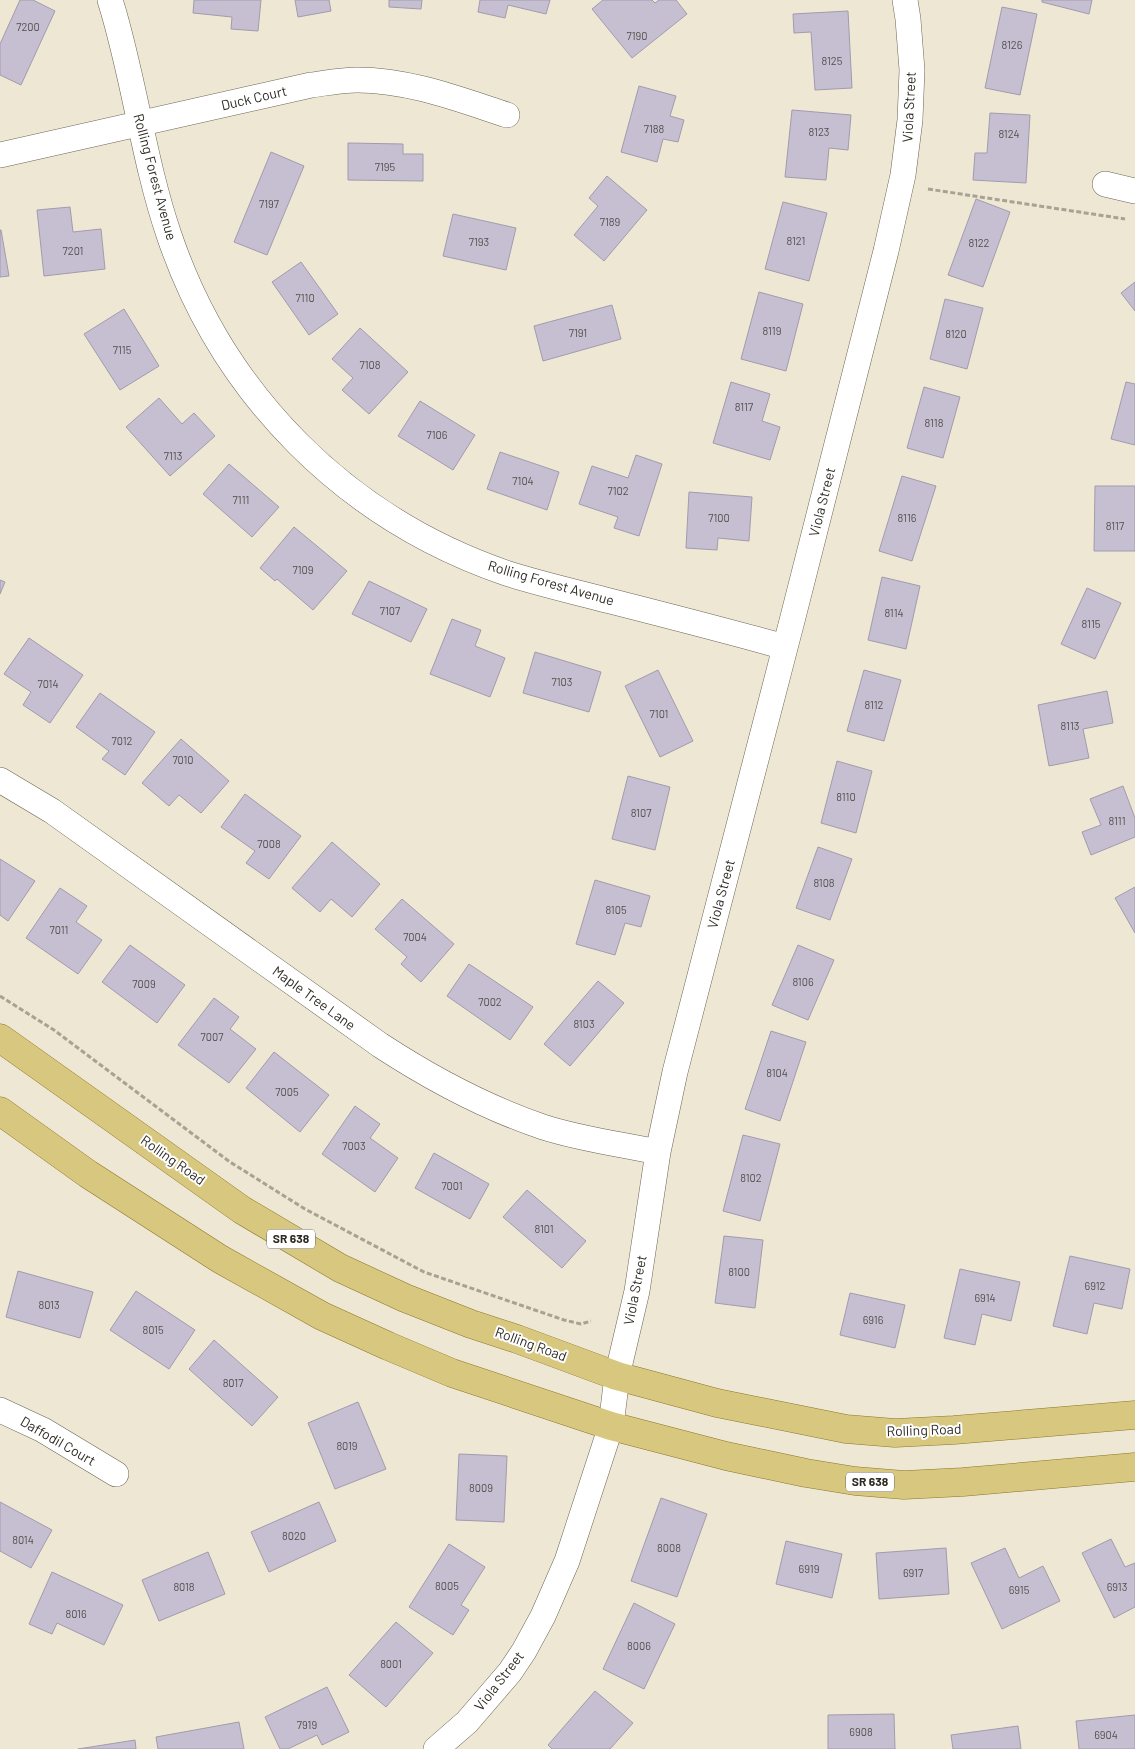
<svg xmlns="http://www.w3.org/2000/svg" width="1135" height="1749" font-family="Barlow,sans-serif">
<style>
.building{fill:#c6bfd1;stroke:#a19bad}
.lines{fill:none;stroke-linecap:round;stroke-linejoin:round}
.minor-casing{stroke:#6b6555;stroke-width:26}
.primary-casing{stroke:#8b7827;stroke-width:29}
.path{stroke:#a7a293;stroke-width:3;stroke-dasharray:5 2.5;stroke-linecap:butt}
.minor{stroke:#fff;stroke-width:25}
.primary{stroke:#d8c77e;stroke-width:28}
.labels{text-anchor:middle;stroke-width:4;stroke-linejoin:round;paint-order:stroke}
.number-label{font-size:11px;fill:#53504f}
.shield{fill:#fff;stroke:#6c6b66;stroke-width:1}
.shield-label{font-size:12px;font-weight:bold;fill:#2d2b24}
.street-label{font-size:14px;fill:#2d2b24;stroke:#fff}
</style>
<rect width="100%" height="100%" fill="#eee7d4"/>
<path class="building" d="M20,0H33L55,11L21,85L0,75V44Z
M194,0H261L258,31L231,29L232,17L193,13Z
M295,0H329L331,11L298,17Z
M389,0H422L421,9L389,7Z
M480,0H550L546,14L508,5L505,18L478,12Z
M603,0H652L655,3L659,0H676L687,14L632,58L592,9Z
M1042,0H1092L1089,14L1042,2Z
M1002,7L1037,14L1020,95L985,88Z
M848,11L852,88L815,90L811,32L794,33L793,14Z
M639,86L676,96L670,116L684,120L678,142L663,139L657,162L621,152Z
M792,110L851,115L848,150L829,148L826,180L785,177Z
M990,113L1030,115L1026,183L973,180L975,153H987Z
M348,143L403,144V154H423V181L348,180Z
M271,152L304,166L267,255L234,242Z
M607,176L647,210L604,261L574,235L598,206L589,198Z
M976,199L1010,212L983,287L948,275Z
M783,202L827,213L809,281L765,269Z
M70,207L73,232L101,229L105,269L44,276L37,210Z
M453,214L516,228L506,270L443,256Z
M0,230H1L9,276L0,277Z
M301,262L338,314L309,335L272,282Z
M1135,282V311L1121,293Z
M759,292L803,304L786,371L741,359Z
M945,299L983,308L967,369L930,359Z
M612,305L621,339L543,361L534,326Z
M124,309L159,366L120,390L84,334Z
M360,328L408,372L369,414L342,390L353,378L332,359Z
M731,382L770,394L762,421L780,427L770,460L713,443Z
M1126,382L1135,384V445L1111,439Z
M924,387L960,397L943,458L907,448Z
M159,398L182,424L194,413L215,436L170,476L126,427Z
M420,401L475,435L453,470L398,436Z
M500,452L559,472L547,510L487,489Z
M636,455L662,464L639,536L614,528L618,517L579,504L592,466L628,478Z
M229,464L279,507L252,537L203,494Z
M902,476L936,486L912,561L879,551Z
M1095,486H1135V551H1094Z
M689,492L752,497L749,541L718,538L717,550L686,548Z
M294,527L347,571L313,610L277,579L275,581L260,568Z
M882,577L920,586L906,649L868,640Z
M0,580L5,582L0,594Z
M369,581L427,609L411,642L352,614Z
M1087,588L1121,603L1095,659L1061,644Z
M452,619L481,630L475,646L505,658L490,697L430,674Z
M29,638L83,675L50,723L23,705L31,692L4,674Z
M535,652L601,672L589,712L523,693Z
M658,670L693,741L660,757L625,686Z
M864,670L901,680L884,741L847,731Z
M1107,691L1113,723L1083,729L1089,758L1049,766L1038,705Z
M100,693L155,732L125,775L102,759L109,751L76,727Z
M181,739L229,781L201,813L179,795L169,806L142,783Z
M837,761L872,771L856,833L821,823Z
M628,776L670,787L655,850L612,839Z
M1123,786L1135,818V837L1091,855L1082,832L1101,825L1090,799Z
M245,794L301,836L269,879L246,863L255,851L221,827Z
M332,842L380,884L352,917L331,899L320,912L292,888Z
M818,847L852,859L830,920L796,908Z
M0,859L35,881L8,921L0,915Z
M595,880L650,896L641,927L625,923L615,955L576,944Z
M1135,887V933L1115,898Z
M60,888L87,906L76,922L102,940L78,974L26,938Z
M402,899L454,944L421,982L401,964L407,957L375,929Z
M130,945L185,985L157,1023L102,982Z
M798,945L834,960L808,1020L772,1005Z
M469,964L533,1007L510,1040L447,996Z
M598,981L624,1003L570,1066L544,1044Z
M214,998L239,1017L230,1029L256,1049L229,1083L178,1045Z
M771,1031L806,1042L780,1121L745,1109Z
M274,1052L329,1095L300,1132L246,1088Z
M355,1106L380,1124L370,1138L398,1158L375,1192L322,1154Z
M743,1135L780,1144L760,1221L723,1211Z
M434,1153L489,1184L470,1219L415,1188Z
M527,1190L586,1241L562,1268L503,1217Z
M724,1236L763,1240L755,1308L715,1303Z
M1070,1256L1130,1269L1122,1309L1094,1303L1087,1334L1053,1326Z
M960,1269L1020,1282L1011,1321L982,1314L975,1345L944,1338Z
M18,1271L93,1292L80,1338L6,1317Z
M136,1291L195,1330L169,1369L110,1330Z
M850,1293L905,1305L895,1348L840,1335Z
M214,1340L278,1397L252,1426L189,1369Z
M358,1402L386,1469L335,1489L308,1423Z
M459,1454L507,1456L504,1522L456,1520Z
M661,1498L707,1514L677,1597L631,1581Z
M0,1502L52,1530L31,1568L0,1551Z
M319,1502L336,1541L269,1572L251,1532Z
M1111,1539L1125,1567L1135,1563V1607L1114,1618L1082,1553Z
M786,1541L842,1554L832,1598L776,1584Z
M449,1544L485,1567L461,1605L469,1610L453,1635L409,1607Z
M946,1548L949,1594L879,1599L876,1553Z
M1005,1548L1019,1578L1043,1566L1060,1601L1002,1629L971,1563Z
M208,1552L225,1594L159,1621L142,1580Z
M52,1572L123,1605L104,1645L57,1623L52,1634L29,1624Z
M634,1603L675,1624L644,1689L603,1669Z
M396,1622L433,1653L386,1707L349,1675Z
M327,1687L349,1732L322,1745L317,1735L288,1749H280L265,1717Z
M595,1691L633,1723L610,1749H552L548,1745Z
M894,1714L895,1749H828V1715Z
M1135,1715V1749H1079L1076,1721Z
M239,1722L244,1749H158L156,1737Z
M1018,1726L1021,1749H953L951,1735Z
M135,1740L136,1749H78Z"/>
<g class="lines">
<defs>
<path id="minor" d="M110,0C134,76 143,159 169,235C223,395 346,518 506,573C540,584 576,592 610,601C669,616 727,631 785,647
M0,155L311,85C326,83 342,80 357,80C409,80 458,99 507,115
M1105,184L1135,191
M0,780L52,811L380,1045C432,1079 484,1107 543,1127C580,1139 619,1144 658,1152
M0,1410L43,1430L116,1474
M436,1749L467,1722L510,1672L524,1651L543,1616L567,1561L611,1426L617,1376L637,1291L658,1152L675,1072L793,617L886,251L903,175L910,120L912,70L908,19L905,0"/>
<path id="primary" d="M0,1038L242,1210L340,1268L405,1298L471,1324L517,1339L617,1376L717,1403L846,1429L895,1433L954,1430L1135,1415
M0,1111L88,1174L220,1259L322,1316L388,1346L452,1373L611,1426L726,1456L806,1473L855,1481L904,1485L963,1482L1135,1467"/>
</defs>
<use href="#minor" class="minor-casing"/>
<use href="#primary" class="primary-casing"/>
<path class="path" d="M928,189L1125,219
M0,996L54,1030L230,1162L305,1209L424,1272L564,1320L581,1324L591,1321"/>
<use href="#minor" class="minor"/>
<use href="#primary" class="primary"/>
</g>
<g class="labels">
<g class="number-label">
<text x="28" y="31">7200</text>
<text x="637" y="40">7190</text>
<text x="1012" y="49">8126</text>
<text x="832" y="65">8125</text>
<text x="654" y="133">7188</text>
<text x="819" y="136">8123</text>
<text x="1009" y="138">8124</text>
<text x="385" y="171">7195</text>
<text x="269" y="208">7197</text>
<text x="610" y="226">7189</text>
<text x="796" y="245">8121</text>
<text x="479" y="246">7193</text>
<text x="979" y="247">8122</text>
<text x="73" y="255">7201</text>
<text x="305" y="302">7110</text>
<text x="772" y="335">8119</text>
<text x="578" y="337">7191</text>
<text x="956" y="338">8120</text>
<text x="122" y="354">7115</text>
<text x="370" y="369">7108</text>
<text x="744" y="411">8117</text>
<text x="934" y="427">8118</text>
<text x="437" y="439">7106</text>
<text x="173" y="460">7113</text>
<text x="523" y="485">7104</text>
<text x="618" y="495">7102</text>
<text x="241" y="504">7111</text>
<text x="719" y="522">7100</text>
<text x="907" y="522">8116</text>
<text x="1115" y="530">8117</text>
<text x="303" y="574">7109</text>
<text x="390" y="615">7107</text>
<text x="894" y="617">8114</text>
<text x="1091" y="628">8115</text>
<text x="562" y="686">7103</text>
<text x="48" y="688">7014</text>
<text x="874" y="709">8112</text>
<text x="659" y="718">7101</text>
<text x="1070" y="730">8113</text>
<text x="122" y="745">7012</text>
<text x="183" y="764">7010</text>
<text x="846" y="801">8110</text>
<text x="641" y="817">8107</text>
<text x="1117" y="825">8111</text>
<text x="269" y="848">7008</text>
<text x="824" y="887">8108</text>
<text x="616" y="914">8105</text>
<text x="59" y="934">7011</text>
<text x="415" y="941">7004</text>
<text x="803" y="986">8106</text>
<text x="144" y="988">7009</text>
<text x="490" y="1006">7002</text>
<text x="584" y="1028">8103</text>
<text x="212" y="1041">7007</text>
<text x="777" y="1077">8104</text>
<text x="287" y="1096">7005</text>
<text x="354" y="1150">7003</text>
<text x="751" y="1182">8102</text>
<text x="452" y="1190">7001</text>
<text x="544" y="1233">8101</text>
<text x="739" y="1276">8100</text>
<text x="1095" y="1290">6912</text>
<text x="985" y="1302">6914</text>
<text x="49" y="1309">8013</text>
<text x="873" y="1324">6916</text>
<text x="153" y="1334">8015</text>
<text x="233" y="1387">8017</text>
<text x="347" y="1450">8019</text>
<text x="481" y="1492">8009</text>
<text x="294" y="1540">8020</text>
<text x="23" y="1544">8014</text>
<text x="669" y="1552">8008</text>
<text x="809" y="1573">6919</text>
<text x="913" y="1577">6917</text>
<text x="447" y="1590">8005</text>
<text x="184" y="1591">8018</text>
<text x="1117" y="1591">6913</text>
<text x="1019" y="1594">6915</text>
<text x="76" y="1618">8016</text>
<text x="639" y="1650">8006</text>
<text x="391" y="1668">8001</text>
<text x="307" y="1729">7919</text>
<text x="861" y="1736">6908</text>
<text x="1106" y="1739">6904</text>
</g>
<g class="shield">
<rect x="267" y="1229.5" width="48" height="19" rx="4"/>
<rect x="846" y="1472.5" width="48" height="19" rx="4"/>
</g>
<g class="shield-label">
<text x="291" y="1243">SR 638</text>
<text x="870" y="1486">SR 638</text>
</g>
<g class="street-label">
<text transform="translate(254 98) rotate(-13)" y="5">Duck Court</text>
<text transform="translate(909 107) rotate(-87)" y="5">Viola Street</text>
<text transform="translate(155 177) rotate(75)" y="5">Rolling Forest Avenue</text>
<text transform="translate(822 502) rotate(-76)" y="5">Viola Street</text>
<text transform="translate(551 583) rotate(16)" y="5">Rolling Forest Avenue</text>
<text transform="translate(721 894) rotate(-75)" y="5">Viola Street</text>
<text transform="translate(314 998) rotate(36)" y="5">Maple Tree Lane</text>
<text transform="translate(173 1160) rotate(35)" y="5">Rolling Road</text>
<text transform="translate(635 1290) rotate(-79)" y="5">Viola Street</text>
<text transform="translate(531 1344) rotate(20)" y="5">Rolling Road</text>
<text transform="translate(924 1430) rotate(-2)" y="5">Rolling Road</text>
<text transform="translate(58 1441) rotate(30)" y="5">Daffodil Court</text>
<text transform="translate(499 1681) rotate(-52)" y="5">Viola Street</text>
</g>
</g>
</svg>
